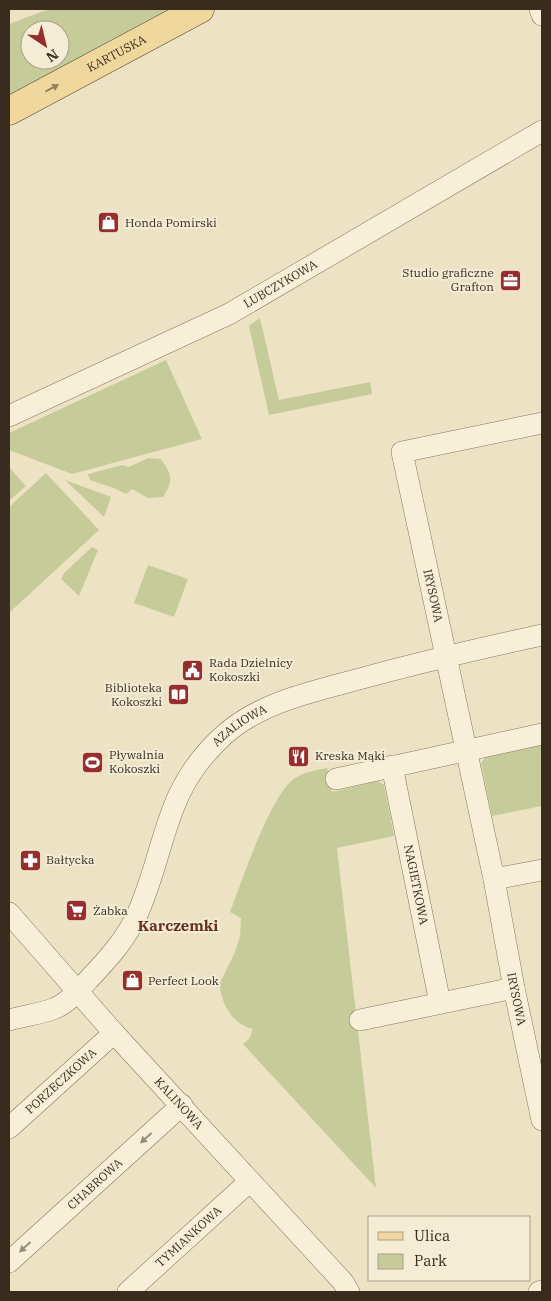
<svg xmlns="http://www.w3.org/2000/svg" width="551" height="1301" font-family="'IBM Plex Serif',serif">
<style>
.green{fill:#c5cc99;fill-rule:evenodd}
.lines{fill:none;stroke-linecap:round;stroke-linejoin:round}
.minor-casing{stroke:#89745b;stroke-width:22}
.major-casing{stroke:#564230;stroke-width:29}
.minor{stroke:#f8efd9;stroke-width:21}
.major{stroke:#f0d79e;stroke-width:28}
.oneway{fill:#94825e}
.oneway2{fill:#988e7c}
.labels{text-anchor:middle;stroke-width:4;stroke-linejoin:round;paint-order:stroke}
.street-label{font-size:12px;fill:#392c1f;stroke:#f5ecd5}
.poi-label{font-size:12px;fill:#392c1f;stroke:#f5ecd5;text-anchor:start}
.quarter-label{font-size:15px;font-weight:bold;fill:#652f1f;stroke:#f5ecd5}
</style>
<rect width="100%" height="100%" fill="#eee2c5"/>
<path class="green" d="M49,9H177L9,100V24ZM30,30H60V60H30Z
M260,318L279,400L370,382L372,394L269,415L249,326Z
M166,360L202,439L72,474L9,450V433Z
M148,458L161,459C172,475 174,480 163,497L148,498L132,489L126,494L116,489L90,480L88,474L122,465L129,467Z
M9,467L26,486L9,501Z
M46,473L99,530L9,613V507Z
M65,480L111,497L104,517Z
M92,547L98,550L79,596L61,579L64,573Z
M148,565L188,579L174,617L134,603Z
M542,745V806L492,816L481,763L486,756Z
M327,768L332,792L378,781L384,785L394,836L337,848L376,1188L243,1044L249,1039L253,1029C233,1025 220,1003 220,983L235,952L240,936L241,918L230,912C242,881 270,795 295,778C305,772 316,770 327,768Z"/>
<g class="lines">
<defs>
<g id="minor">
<path d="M540,9L542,15"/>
<path id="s1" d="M9,416L229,314L542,131"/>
<path id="s2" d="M542,423L402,452L494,879L514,988L542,1120"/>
<path id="s3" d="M392,766L440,1003"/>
<path d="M336,779L542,734"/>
<path d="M494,879L542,870"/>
<path id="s4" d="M9,913L114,1033L343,1282L349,1292"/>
<path id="s5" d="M9,1020C23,1016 39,1014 53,1009C67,1004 80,989 90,978C108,959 126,939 137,915C168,845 162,791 224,735C262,701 316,691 363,678C422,662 482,648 542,635"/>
<path d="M360,1020L514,988"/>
<path id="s6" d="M9,1128L114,1033"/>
<path id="s7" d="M9,1262L182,1105"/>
<path id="s8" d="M128,1292L250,1181"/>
<path d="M539,1292L542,1291"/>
</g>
<g id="major">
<path id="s9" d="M9,111L200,9"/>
</g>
</defs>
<use href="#minor" class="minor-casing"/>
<use href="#major" class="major-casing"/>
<use href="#minor" class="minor"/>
<use href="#major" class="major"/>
</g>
<defs><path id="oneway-solid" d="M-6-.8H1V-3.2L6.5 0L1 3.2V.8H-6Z" transform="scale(1.25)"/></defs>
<use class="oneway" href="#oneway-solid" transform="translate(52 88) rotate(-28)"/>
<g class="oneway2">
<use href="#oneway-solid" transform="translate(146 1138) rotate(138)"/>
<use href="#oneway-solid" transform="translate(25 1247) rotate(138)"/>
</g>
<defs>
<symbol id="shop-square" viewBox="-11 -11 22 22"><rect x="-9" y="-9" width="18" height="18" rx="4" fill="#972d2c" stroke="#f5ecd5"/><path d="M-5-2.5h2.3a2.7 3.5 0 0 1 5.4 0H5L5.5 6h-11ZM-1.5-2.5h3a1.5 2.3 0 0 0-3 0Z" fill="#fff"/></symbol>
<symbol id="office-square" viewBox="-11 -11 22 22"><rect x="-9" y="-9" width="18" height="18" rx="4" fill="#972d2c" stroke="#f5ecd5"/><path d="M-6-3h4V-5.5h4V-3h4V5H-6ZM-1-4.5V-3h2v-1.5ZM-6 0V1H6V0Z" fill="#fff"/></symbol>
<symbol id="civic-square" viewBox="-11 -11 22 22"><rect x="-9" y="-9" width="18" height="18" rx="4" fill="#972d2c" stroke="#f5ecd5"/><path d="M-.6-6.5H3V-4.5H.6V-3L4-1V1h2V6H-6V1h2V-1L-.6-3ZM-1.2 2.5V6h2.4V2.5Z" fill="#fff"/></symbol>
<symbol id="library-square" viewBox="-11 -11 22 22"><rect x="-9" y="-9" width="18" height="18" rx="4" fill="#972d2c" stroke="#f5ecd5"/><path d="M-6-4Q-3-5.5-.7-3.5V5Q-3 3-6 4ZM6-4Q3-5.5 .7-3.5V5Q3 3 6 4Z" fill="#fff"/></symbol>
<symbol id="restaurant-square" viewBox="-11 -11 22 22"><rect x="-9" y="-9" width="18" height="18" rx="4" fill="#972d2c" stroke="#f5ecd5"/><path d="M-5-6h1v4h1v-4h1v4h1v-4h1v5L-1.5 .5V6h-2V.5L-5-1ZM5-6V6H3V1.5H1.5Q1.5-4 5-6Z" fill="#fff"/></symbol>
<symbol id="stadium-square" viewBox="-11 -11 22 22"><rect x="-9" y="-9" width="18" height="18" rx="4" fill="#972d2c" stroke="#f5ecd5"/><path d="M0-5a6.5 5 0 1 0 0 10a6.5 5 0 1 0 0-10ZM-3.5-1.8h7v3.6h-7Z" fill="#fff"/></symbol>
<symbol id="pharmacy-square" viewBox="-11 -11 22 22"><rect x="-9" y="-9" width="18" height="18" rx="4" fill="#972d2c" stroke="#f5ecd5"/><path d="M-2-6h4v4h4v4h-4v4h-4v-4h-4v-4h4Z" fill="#fff"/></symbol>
<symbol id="supermarket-square" viewBox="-11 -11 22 22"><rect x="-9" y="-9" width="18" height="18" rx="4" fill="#972d2c" stroke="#f5ecd5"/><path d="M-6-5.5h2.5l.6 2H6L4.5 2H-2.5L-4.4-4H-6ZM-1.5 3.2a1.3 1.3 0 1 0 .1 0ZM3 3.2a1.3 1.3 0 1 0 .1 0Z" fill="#fff"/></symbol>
</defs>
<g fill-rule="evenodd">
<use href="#shop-square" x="96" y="210" width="25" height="25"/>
<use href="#office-square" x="498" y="268" width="25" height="25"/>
<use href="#civic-square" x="180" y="658" width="25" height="25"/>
<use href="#library-square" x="166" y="682" width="25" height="25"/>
<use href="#restaurant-square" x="286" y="744" width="25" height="25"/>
<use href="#stadium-square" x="80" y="750" width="25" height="25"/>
<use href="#pharmacy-square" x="18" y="848" width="25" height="25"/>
<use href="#supermarket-square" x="64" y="898" width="25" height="25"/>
<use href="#shop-square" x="120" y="968" width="25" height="25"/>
</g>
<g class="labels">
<g class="street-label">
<text dy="4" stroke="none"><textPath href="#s9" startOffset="122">KARTUSKA</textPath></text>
<text dy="4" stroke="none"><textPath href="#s1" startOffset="302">LUBCZYKOWA</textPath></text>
<text dy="4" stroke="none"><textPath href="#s2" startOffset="290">IRYSOWA</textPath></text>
<text dy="4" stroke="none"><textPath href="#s5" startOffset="394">AZALIOWA</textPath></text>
<text dy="4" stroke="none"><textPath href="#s3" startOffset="121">NAGIETKOWA</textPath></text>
<text dy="4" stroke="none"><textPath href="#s2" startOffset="702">IRYSOWA</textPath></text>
<text dy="4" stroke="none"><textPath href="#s6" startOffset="70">PORZECZKOWA</textPath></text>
<text dy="4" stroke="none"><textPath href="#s4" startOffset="255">KALINOWA</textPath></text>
<text dy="4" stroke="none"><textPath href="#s7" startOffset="116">CHABROWA</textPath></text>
<text dy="4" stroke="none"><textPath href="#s8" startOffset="82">TYMIANKOWA</textPath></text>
</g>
<g class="poi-label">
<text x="125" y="227">Honda Pomirski</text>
<text x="494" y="277" text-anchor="end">Studio graficzne<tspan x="494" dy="14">Grafton</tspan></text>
<text x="209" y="667">Rada Dzielnicy<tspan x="209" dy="14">Kokoszki</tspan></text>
<text x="162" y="692" text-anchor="end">Biblioteka<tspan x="162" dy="14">Kokoszki</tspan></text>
<text x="109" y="759">Pływalnia<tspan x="109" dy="14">Kokoszki</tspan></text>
<text x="315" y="760">Kreska Mąki</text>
<text x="46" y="864">Bałtycka</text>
<text x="93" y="915">Żabka</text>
<text x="148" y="985">Perfect Look</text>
</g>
<g class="quarter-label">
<text x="178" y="931">Karczemki</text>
</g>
</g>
<rect width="551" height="1301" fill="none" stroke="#392c1f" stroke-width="20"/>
<rect x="368" y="1216" width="162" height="65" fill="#f5ecd5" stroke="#aa9f8c"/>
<rect x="378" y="1232" width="25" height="8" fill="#f0d79e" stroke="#aa9f8c"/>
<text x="414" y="1241" font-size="15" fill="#392c1f">Ulica</text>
<rect x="378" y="1254" width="25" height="15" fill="#c5cc99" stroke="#aa9f8c"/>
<text x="414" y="1266" font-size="15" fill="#392c1f">Park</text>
<g transform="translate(45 45) rotate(145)"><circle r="24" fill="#f5ecd5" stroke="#aa9f8c"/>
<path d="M0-4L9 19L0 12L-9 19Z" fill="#972d2c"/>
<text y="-8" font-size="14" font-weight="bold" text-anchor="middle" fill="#392c1f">N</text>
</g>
</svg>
